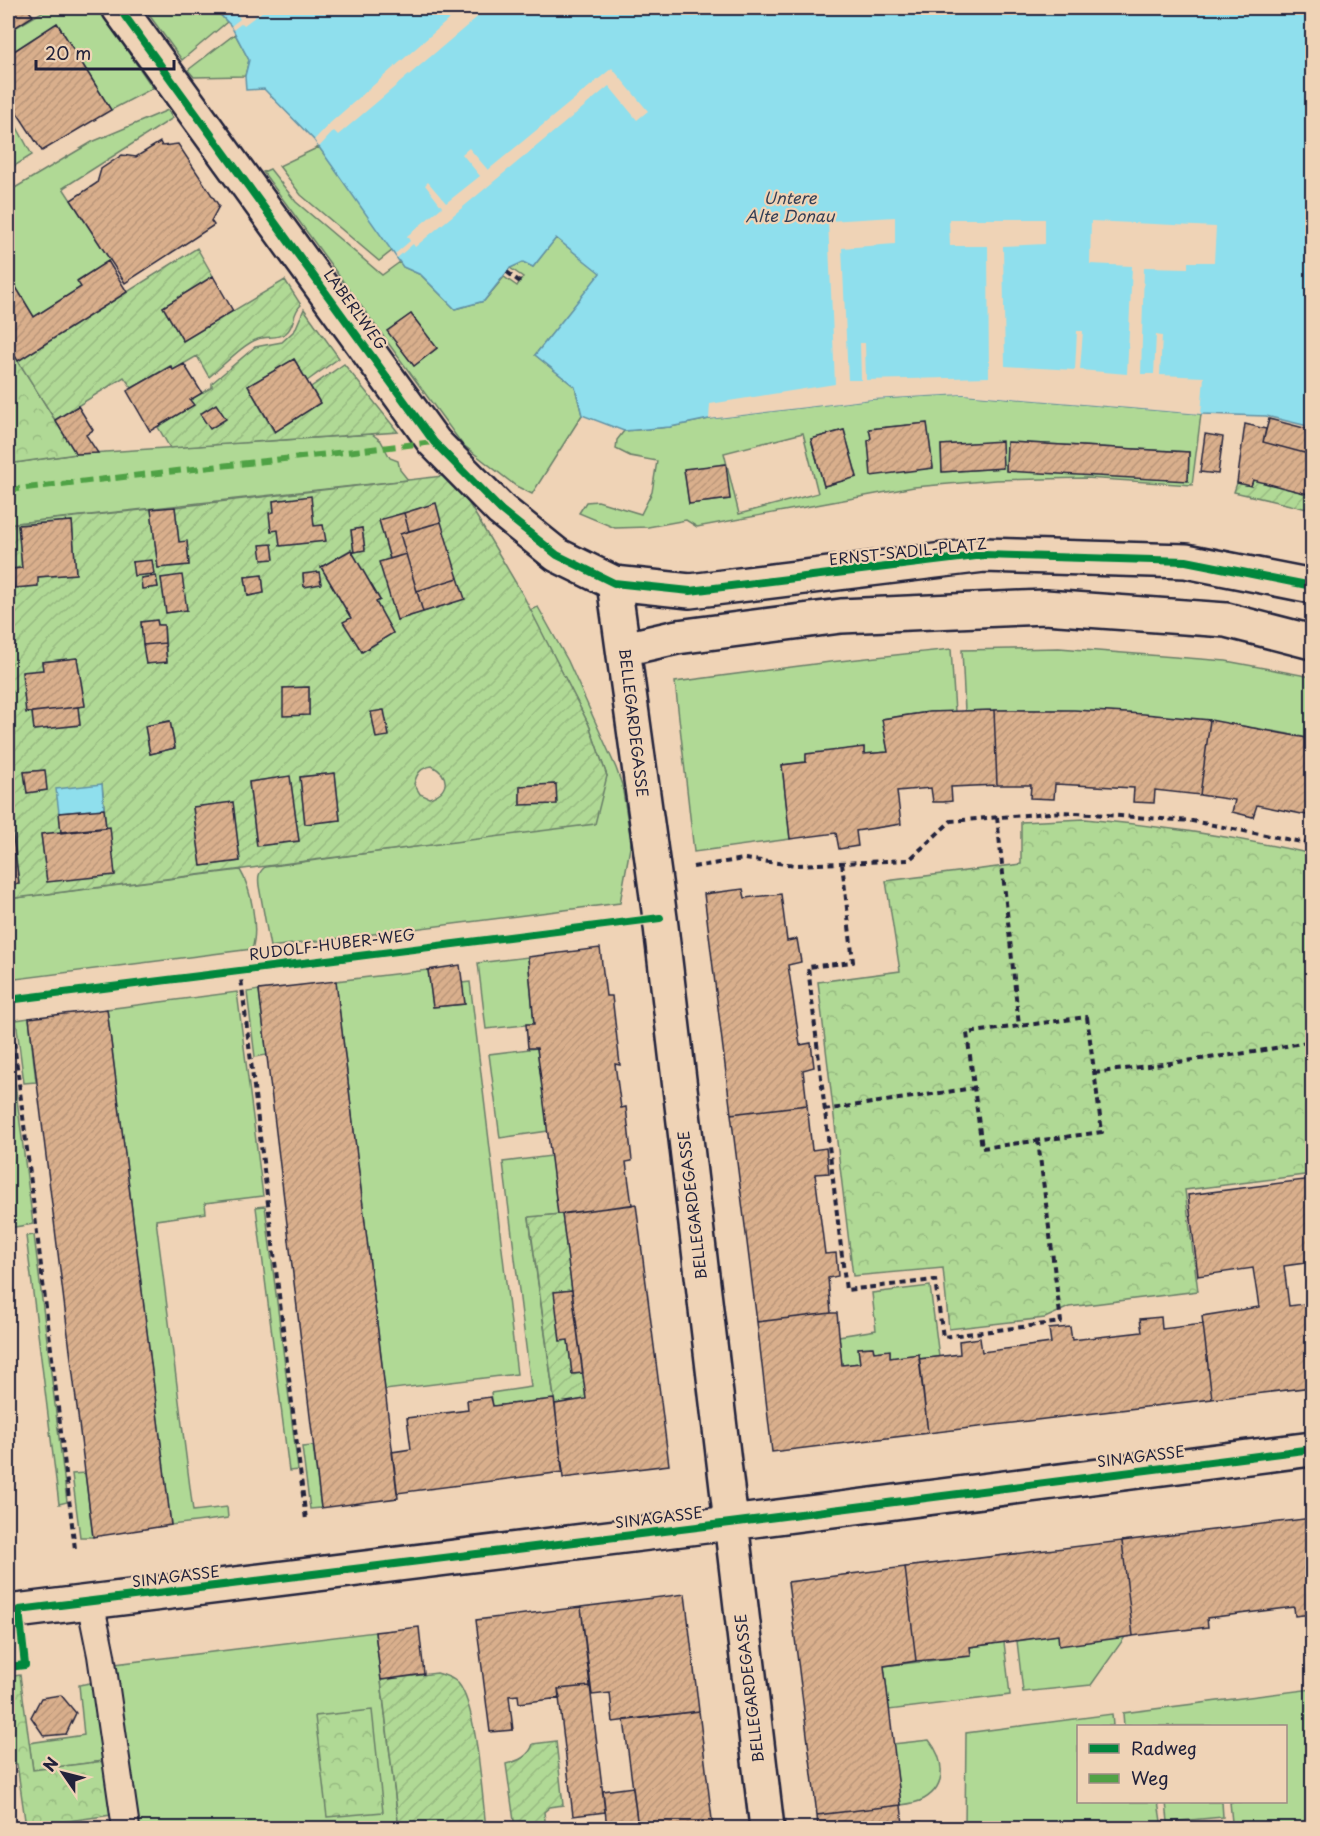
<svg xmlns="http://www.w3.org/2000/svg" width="1320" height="1836" font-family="'Playpen Sans',sans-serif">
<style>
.grass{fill:#b0d995;stroke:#697e68;stroke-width:1.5;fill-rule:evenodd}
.park{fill:url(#park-crowns);stroke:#697e68;stroke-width:1.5}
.garden{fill:url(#garden-furrows);stroke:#697e68;stroke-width:1.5;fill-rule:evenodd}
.water{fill:#8fdfed;stroke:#6393a6;stroke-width:1.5}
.pier{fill:#efd3b6}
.building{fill:url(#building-hatch);stroke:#22223b;stroke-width:1.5}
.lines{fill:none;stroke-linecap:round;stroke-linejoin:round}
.service-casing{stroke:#22223b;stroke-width:30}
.minor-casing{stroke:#22223b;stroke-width:38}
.path{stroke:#22223b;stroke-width:4;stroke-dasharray:6 4.5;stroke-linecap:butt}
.service{stroke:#efd3b6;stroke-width:26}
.minor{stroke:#efd3b6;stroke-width:33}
.quiet{stroke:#50a245;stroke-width:6;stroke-dasharray:12 6;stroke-linecap:butt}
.cycleway-casing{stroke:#efd3b6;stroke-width:11}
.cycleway{stroke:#00873e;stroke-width:8}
.labels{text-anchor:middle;stroke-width:4.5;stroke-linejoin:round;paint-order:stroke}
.street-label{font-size:15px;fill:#22223b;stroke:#efd3b6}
.water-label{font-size:16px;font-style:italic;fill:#323e56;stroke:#efd3b6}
</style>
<defs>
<pattern id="park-crowns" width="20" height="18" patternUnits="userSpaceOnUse" patternTransform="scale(1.5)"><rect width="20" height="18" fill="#b0d995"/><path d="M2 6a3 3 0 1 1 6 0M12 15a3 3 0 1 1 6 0" fill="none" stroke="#97ba81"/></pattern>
<pattern id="garden-furrows" width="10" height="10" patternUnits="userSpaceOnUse" patternTransform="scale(1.5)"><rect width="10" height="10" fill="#b0d995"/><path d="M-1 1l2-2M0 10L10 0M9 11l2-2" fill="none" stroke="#97ba81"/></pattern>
<pattern id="building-hatch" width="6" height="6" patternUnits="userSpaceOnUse" patternTransform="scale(1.5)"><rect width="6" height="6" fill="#d9af8c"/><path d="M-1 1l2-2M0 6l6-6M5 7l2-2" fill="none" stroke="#ba967a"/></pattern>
</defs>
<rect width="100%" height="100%" fill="#efd3b6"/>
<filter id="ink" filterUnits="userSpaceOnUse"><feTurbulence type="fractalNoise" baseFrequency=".0167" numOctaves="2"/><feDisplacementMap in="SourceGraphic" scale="12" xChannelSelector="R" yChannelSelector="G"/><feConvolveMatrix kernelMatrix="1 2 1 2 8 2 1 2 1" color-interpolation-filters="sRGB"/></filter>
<g filter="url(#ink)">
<path class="grass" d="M49,8H98L153,88L111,110L57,23L8,55V32Z
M144,8H214L227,22L182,60Z
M235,34L249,60L245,76L194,77L188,70Z
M168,110L173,118L63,188L110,260L78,280L81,287L34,317L8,274V192L92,142Z
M8,111L32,155L8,170Z
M319,147L393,250L379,261L301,195L279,166Z
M270,169L296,202L382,275L400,262L403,267L421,275L455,309L484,301L504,277L517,286L523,277L510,268L523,262L533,267L556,238L601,273L535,355L575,387L582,415L532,494L516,486L462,444L263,172ZM411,314L437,348L414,366L388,331Z
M963,394L1201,414L1192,485L1086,478L995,480L914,487L697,527L686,520L648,527L615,528L579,513L586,502L598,501L641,514L652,492L657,461L630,456L616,449L617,440L624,431L670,427L709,419L872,399ZM927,423L933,467L872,475L868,441L871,438L870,429ZM844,430L857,477L824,486L811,439ZM803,433L818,493L739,514L724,453ZM1001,442L1003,468L942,472L941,445ZM1007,442L1189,452L1188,480L1006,470ZM725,464L730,499L689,504L684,470Z
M372,434L381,441L390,458L398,461L400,470L408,480L8,524V464L76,454Z
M538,607L568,661L616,768L622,785L631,842L620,903L270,947L259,886C258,877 258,873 265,867L465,840L607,776L589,725L530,610Z
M1059,648L1226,661L1312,677V739C1198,714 1082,707 965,711L962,650Z
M951,649L955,712H929L882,719L888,752L864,754V747L806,755V762L782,765L790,839L694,852L675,682L830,662Z
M240,870C251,888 259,929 252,949L8,980V899Z
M528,957L534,1024L486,1029L478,963Z
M428,970L433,1007L465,1004L462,983L470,982L517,1374L385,1390L336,981Z
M259,990L267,1055L255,1057L247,992Z
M237,992L263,1196L205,1203L206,1213L156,1220L193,1511L227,1507L228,1518L171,1525L107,1009Z
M29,1018L36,1082L24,1083L16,1020Z
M10,1045L33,1224L8,1228V1046Z
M537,1048L548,1131L500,1138L489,1054Z
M551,1156L558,1214L529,1218L554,1399L493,1406L491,1393L531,1387L503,1162Z
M265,1206L298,1470L289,1471L256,1207Z
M34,1235L67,1502L59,1504L26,1236Z
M930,1286L939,1357L919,1359L918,1354L890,1358V1351L874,1352L872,1347L858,1348L860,1363L842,1365L839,1336L876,1330L872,1293Z
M313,1446L321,1508L310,1509L302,1447Z
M85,1473L93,1537H80L72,1474Z
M375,1632L399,1828H136L115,1664Z
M1058,1635L1125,1637L1091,1685L1023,1692L1017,1641Z
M1004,1642L1010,1695L889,1710L884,1666L971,1656L970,1647Z
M95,1682L104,1761L33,1770L29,1743L84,1735L79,1685Z
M1312,1689V1822L1268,1828H1176L1232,1822L1230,1802H1286V1726H1124L1123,1713Z
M1112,1714L1113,1726H1078V1802H1158L1162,1828H965L966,1733Z
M929,1740C944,1759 948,1785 924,1799C917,1803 909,1804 901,1805L893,1744Z
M1166,1802H1222L1223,1817L1168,1822Z"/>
<path class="park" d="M8,344L76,454L8,464Z
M1085,819C1162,826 1237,837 1312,854V1174L1185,1190L1198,1291L1069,1307L1045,1318L949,1329L943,1268L853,1276L818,982L900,971L886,881L1021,864V822Z
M20,1675L33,1770L104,1761L111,1815L26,1827L17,1764L8,1765V1677Z
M372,1710L383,1812L327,1817L315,1716Z"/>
<path class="garden" d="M197,248L213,276L163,307L183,341L285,280L301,305C292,313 295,326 286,333C278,339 267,336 258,339C243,344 223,366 209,377L197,356L173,370L170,366L132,388L124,377L55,420L18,361Z
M304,309L339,358L307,381L294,359L248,386L274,432L320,403L311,387L344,364L398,432L170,448L158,427L193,405L190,400L212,387V383L255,347L282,342L295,330Z
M451,475L471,507L523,595L589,725L607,776L595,824L8,899V886L19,884L13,829L8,830V586L13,585L14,588L37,586L38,577L76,573L72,521L18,525L22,568L8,569V524L151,509L158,568L189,565L187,542H179L175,507ZM310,497L314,526L323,525L325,540L281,546L278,530L271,531L274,512L273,501ZM435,504L464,599L397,620L390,559L379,520ZM362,528L365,550L354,552L351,530ZM350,550L380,600L376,602L393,633L362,652L344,622L351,618L321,567ZM319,572L321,584L304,586L303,575ZM262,575L264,593L248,596L245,577ZM156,576L158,587L142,589L141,578ZM161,579L186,610L166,613ZM157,620L158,625H164L167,661L146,664L141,622ZM77,658L85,705L78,707L80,725L34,730L32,712H26L22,673L43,670L42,662ZM309,687V715L283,688ZM383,710L389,735L371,713ZM170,721L175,748L150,754L145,726ZM432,766C451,776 449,792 429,798L420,794L414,784C417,773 420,768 432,766ZM44,770L47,790L27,793L24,772ZM335,773L340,820L305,824L300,777ZM290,777L299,841L257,846L249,783ZM102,784L106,828L115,874L47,881L41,835L61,833ZM555,784H556L520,805V786ZM233,802L240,861L201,866L193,808Z
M1253,480L1312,495V510L1234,492L1237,483L1251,486Z
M562,1214L572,1290L555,1292L560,1341L568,1340L572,1374L583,1373L586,1399L555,1404L529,1217Z
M437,1673C445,1675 452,1677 458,1683C477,1705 482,1796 486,1828H399L381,1680Z
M556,1741L563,1805L550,1807L544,1812L546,1828H515L506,1764C518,1761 529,1757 533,1744Z"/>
<path class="water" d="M214,8H1312V427L1266,416L1201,414L963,394L872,399L709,419L670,427L624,431L582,415L575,387L535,355L600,273L556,238L533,267L523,262L510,268L484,301L455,309L421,275L403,267L314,140L264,89L246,90L245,76L249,60L231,26Z
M102,784L104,809L59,813L56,789Z"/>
<path class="pier" d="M246,8H267L244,25L242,23L233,30L231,26L240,19L237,14Z
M462,8H488L338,135L334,131L319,147L314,140L330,123Z
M612,68L648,111L637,120L609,86L415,247L413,244L397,258L395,254L410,241L407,236L442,207L425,185L428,182L446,203L480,176L462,154L469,148L488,170Z
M895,217V244L842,248L848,380H861L860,343H865L866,380L989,377L988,246H950L949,219H1045V244L1003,246L1005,366L1075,370L1077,331H1083L1080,370L1127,374L1132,266L1090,264L1091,221L1216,227L1214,262H1188V268L1144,267L1141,374H1154L1156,335L1162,336L1160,375L1204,377L1201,414L963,394L872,399L709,419L710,404L835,384L828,221Z"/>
<path class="building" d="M8,8H27L33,16L8,32Z
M57,23L111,110L42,151L14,108L8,112V55Z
M160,142L162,146L178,144L219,206L211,221L214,225L125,283L71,200L97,183L101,169L122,155L136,157Z
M108,261L127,292L18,361L8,344V274L34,317L81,287L77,281Z
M213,276L233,311L183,341L163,307Z
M411,314L437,348L414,366L387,331Z
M294,359L320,403L275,432L248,386Z
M184,364L202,393L190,400L194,405L150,431L127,391L171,366L173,370Z
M216,404L226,419L210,429L200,414Z
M78,406L93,430L86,435L98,453L76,454L55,420Z
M1269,419L1312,430V455L1263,442Z
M927,423L933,468L871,476L868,441L871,438L869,429Z
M1245,424L1266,429L1263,442L1312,455V495L1253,480L1251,486L1237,483Z
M844,430L857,477L824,486L811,439Z
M1205,434L1223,437L1218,474L1200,472Z
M1002,441L1003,468L942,472L941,445Z
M1007,442L1189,452L1188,481L1006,471Z
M726,464L730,499L689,504L684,469Z
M311,496L314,526L323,525L326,541L280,546L278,530L271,531L269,513L274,512L273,501Z
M436,503L441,522L409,531L404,513Z
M175,507L179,542L187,541L189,565L158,568L151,509Z
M404,513L409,531L400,534L406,554L390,559L379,520Z
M72,521L76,574L38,577V586L14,588L12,569L22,568L18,525Z
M441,522L458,578L417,591L400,534Z
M362,528L365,550L354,552L351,530Z
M272,544L274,559L262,560L260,545Z
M351,550L380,600L376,602L393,633L362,652L343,622L351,618L321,567Z
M406,554L423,612L397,620L379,562Z
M152,560L154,574L134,576L132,562Z
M8,569H12L13,585L8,586Z
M319,572L321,584L304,587L303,574Z
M182,575L187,610L166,613L161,578Z
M262,575L264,593L248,596L245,577Z
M156,576L158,587L142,589L141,578Z
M458,578L465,599L423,612L417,591Z
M157,620L158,625H164L165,643L143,645L141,622Z
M165,643L167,662L146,664L143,645Z
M77,658L85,706L26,713L22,672L43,670L42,662Z
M309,687V715L283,716V688Z
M78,707L80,725L34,730L32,712Z
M384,710L389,736L376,738L371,712Z
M994,710H1074L1144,714L1210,720L1200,795L1155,790L1154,803L1133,802L1134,788L1055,784L1054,799L1030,798L1031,785H997Z
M994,710L997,785L951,787L952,801L944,802H933L931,788L897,791L901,824L856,831L858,846L839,849L836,833L790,839L782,765L806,762V754L864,747V754L888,752L882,719L929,712Z
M1210,720L1312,739V816L1257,805L1253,817L1232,812L1235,800L1200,795Z
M170,721L175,748L150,754L145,726Z
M45,770L47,790L27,793L24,772Z
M335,773L340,820L305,824L300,777Z
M290,776L299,841L257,846L249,782Z
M556,784L557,804L520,805V786Z
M233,802L240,861L201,866L193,807Z
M104,809L106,828L61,833L59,813Z
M110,827L115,875L47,882L41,834Z
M12,829L19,884L8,886V830Z
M743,889L745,898L781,894L787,941L797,939L801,962L788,965L800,1045L811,1043L814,1067L803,1070L807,1105L731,1114L704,894Z
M600,948L606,996H612L620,1065L615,1064L621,1108L626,1107L632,1161L626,1162L632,1205L558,1214L537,1048H528L526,1024H534L528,957Z
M460,965L465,1004L433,1007L428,970Z
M336,981L398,1498L321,1508L259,990Z
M107,1009L171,1525L93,1537L29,1018Z
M807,1105L812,1150L826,1148L829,1173L815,1174L825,1254L836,1253L838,1276L828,1278L831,1313L757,1322L731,1114Z
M1312,1179V1262L1284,1266L1289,1306L1312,1303V1387L1212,1399L1202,1316L1259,1307L1253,1268L1198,1276L1188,1195Z
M636,1204L669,1465L563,1478L555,1404L586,1399L562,1214Z
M572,1290L583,1373L572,1374L568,1340L560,1341L554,1292Z
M831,1313H837L842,1365L860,1363L858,1348L873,1347L874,1352L890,1350V1358L919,1354L928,1433L772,1452L757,1322Z
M1161,1317L1162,1329L1203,1324L1212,1399L928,1433L919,1359L960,1354L959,1341L980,1338L982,1352L1051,1343L1049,1329L1070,1327L1072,1340L1142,1332L1140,1319Z
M491,1397L493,1406L554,1399L563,1472L397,1493L392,1452L411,1449L407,1418L468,1410L467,1400Z
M1312,1518V1614L1295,1616L1294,1607L1207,1618L1208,1627L1133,1636L1122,1541Z
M1122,1541L1133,1636L1059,1646L1058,1635L970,1647L971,1656L916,1661L905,1567Z
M905,1567L916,1661L884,1666L901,1805L817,1815L788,1582Z
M685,1594L699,1711L613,1722L610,1693L592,1695L581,1607Z
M581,1607L590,1686L558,1689L560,1698L519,1703L518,1695L509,1696L513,1730L490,1732L476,1620Z
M419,1627L424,1674L381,1680L375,1632Z
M590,1686L605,1812L573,1816L558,1689Z
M61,1695L76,1713L66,1734L44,1736L31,1717L41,1698Z
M699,1711L713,1828H638L624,1720Z
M633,1787L638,1828H607L603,1791Z
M901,1805L903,1825L922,1822L923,1828H818L817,1815Z
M1312,1822V1828H1268Z"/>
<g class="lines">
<defs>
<path id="service" d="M90,1601L101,1655L126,1828"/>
<path id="minor" d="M119,8L434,442L501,510L557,555L614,583L690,591L984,555L1186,561L1312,586
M614,583L660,918L767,1828
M624,649L677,637L841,616L1045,607L1226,620L1312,642
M8,1612L730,1523L1312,1449"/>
</defs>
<use href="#service" class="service-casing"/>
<use href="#minor" class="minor-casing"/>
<path class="path" d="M507,272L520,282
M997,817L1019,1026
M842,863L853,962L808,967L846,1290L935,1280L943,1337L1061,1322L1038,1141
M693,867L744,859L796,865L909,860L951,821L1062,812L1192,821L1312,844
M240,970L306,1520
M9,1000L75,1549
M1087,1017L1102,1132L982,1148L967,1033Z
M1094,1073L1254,1052L1312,1041
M824,1110L974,1088"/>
<use href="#service" class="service"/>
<use href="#minor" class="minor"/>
<path class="quiet" d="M8,490L434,442"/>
<defs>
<path id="cycleway" d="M119,8L434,442L501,510L557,555L614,583L690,591L984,555L1186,561L1312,586
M8,1000L660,918
M8,1667L25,1665L19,1610L730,1523L1312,1449"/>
</defs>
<use href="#cycleway" class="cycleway-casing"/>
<use href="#cycleway" class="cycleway"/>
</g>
</g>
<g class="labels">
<g class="street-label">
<text transform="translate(355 310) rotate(54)" y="5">LABERLWEG</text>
<text transform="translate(908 552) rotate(-6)" y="5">ERNST-SADIL-PLATZ</text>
<text transform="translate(633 723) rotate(83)" y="5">BELLEGARDEGASSE</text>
<text transform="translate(332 945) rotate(-7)" y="5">RUDOLF-HUBER-WEG</text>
<text transform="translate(693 1205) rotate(-97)" y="5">BELLEGARDEGASSE</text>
<text transform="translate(1141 1457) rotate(-7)" y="5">SINAGASSE</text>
<text transform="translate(659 1518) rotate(-7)" y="5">SINAGASSE</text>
<text transform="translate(176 1577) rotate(-7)" y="5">SINAGASSE</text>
<text transform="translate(750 1688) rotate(-97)" y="5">BELLEGARDEGASSE</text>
</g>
<g class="water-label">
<text x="790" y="204">Untere<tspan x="790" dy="18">Alte Donau</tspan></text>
</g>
</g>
<rect width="1320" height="1836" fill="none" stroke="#efd3b6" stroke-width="30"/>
<rect x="15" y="15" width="1290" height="1806" fill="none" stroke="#22223b" stroke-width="2" filter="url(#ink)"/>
<rect x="1077" y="1725" width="210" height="78" fill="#efd3b6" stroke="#9d8c85" stroke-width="1.5"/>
<rect x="1089" y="1744" width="30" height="9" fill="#00873e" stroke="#9d8c85" stroke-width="1.5"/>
<text x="1131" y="1755" font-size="18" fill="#22223b">Radweg</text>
<rect x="1089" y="1774" width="30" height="9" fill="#50a245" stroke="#9d8c85" stroke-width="1.5"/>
<text x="1131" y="1785" font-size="18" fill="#22223b">Weg</text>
<g transform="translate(63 1773) rotate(305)" stroke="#efd3b6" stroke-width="4.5" paint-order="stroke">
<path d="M0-4.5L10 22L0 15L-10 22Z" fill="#22223b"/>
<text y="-9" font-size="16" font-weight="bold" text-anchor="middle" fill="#22223b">N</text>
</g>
<path d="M36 60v9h138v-9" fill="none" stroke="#22223b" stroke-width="3"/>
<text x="45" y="60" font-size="18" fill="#22223b" stroke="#efd3b6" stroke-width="4.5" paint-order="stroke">20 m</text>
</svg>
